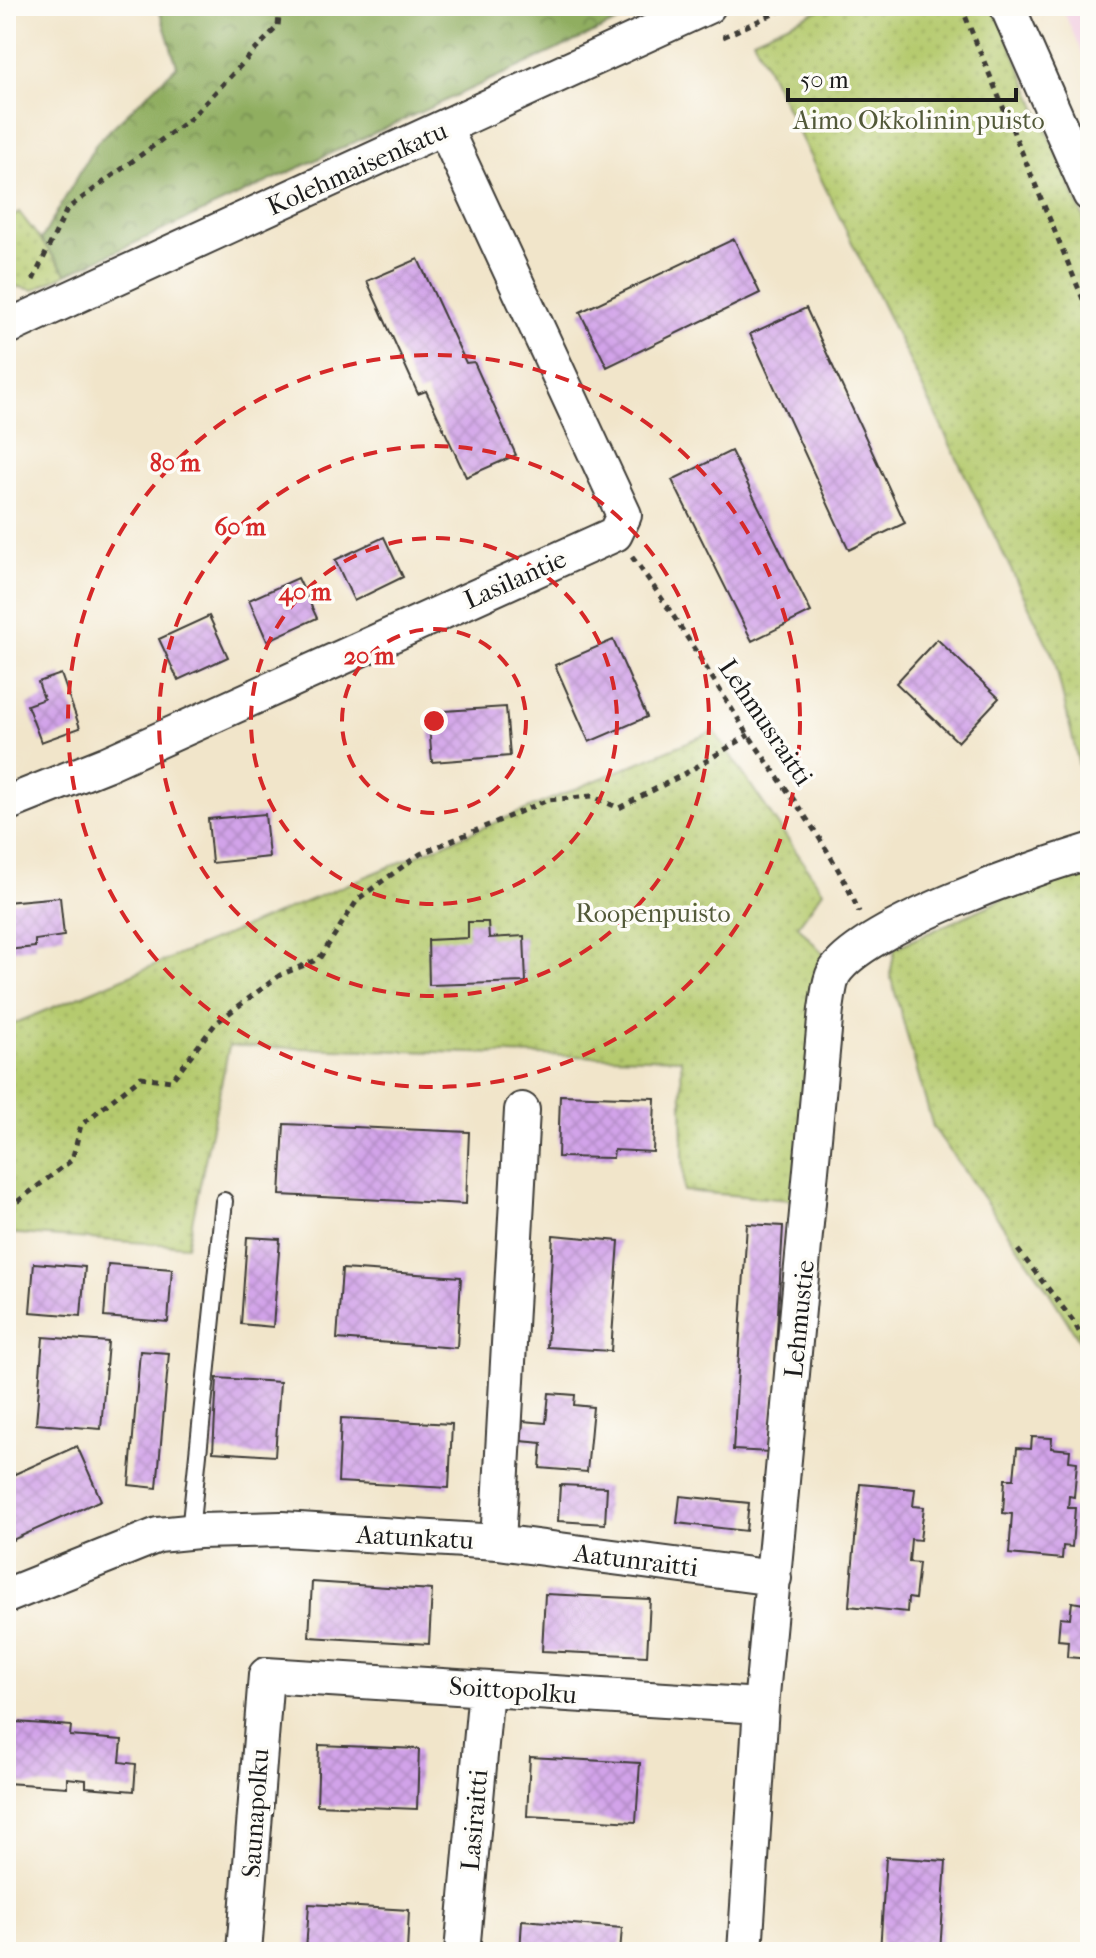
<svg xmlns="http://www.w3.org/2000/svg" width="1096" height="1958" font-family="'IM FELL French Canon',serif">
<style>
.built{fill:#f2cfe2}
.grass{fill:url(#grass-dots);stroke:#687345;stroke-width:2}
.forest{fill:url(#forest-crowns);stroke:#56653e;stroke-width:2}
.building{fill:url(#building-cross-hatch)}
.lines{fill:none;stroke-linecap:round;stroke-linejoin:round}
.lane-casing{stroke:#3c3a36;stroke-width:20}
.street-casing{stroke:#3c3a36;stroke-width:38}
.path{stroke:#3c3a36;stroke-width:5;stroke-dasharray:6 6;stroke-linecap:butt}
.lane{stroke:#fff;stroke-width:16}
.street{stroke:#fff;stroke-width:34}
.ring{fill:none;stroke:#d62828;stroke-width:4;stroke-dasharray:14 10}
.labels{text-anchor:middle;stroke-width:7;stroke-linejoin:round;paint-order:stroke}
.park-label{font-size:26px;fill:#525939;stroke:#fdfcf7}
.street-label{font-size:26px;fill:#1c1c1c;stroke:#fdfcf7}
.centre{fill:#d62828;stroke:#fdfcf7;stroke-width:4}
.ring-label{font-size:24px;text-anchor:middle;font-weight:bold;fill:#d62828;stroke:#fdfcf7;stroke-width:7;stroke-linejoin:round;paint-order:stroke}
</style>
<defs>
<pattern id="grass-dots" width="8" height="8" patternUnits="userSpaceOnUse" patternTransform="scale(2)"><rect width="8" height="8" fill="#b5ca6e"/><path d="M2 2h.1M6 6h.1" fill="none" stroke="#9bad5f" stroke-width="1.8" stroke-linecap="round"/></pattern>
<pattern id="forest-crowns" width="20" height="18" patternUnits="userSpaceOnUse" patternTransform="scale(2)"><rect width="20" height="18" fill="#90ae61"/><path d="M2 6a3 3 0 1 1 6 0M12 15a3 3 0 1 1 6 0" fill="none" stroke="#758d4f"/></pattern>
<pattern id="building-cross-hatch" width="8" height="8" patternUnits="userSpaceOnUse" patternTransform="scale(2)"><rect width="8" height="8" fill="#d2a3e9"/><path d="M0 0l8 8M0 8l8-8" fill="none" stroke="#b48cc7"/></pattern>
</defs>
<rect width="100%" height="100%" fill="#fdfcf7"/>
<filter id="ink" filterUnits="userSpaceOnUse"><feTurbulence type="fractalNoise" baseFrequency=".0125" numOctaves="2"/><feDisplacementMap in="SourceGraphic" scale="16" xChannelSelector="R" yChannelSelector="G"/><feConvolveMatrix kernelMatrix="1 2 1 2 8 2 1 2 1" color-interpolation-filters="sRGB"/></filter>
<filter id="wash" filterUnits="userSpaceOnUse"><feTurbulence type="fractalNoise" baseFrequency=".006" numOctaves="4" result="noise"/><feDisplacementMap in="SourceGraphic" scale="32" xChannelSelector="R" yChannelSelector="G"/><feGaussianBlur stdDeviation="1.8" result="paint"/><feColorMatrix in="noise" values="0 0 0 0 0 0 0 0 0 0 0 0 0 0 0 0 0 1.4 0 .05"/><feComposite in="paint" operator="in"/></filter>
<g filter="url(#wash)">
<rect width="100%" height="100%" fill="#f1e5ca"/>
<path class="built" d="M1061,6H1090V71Z"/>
<path class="grass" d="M828,6H994L1090,233V813L1054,658L753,39Z
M19,212L67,274L34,290L14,286L6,276V223Z
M714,731L823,891L798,926L828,959L802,1201L684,1191L681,1059L229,1046L187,1246L6,1233V1027Z
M1090,864V1357L1040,1278L933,1127L890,975L895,948L1068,870Z"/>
<path class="forest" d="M158,6H652L67,274L41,240L97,142L177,66Z"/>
<g id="blocks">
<path class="building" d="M734,239L760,293L607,367L580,312Z
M418,259L466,363L474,362L516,455L466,477L426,391L418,394L367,281Z
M806,308L905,523L849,550L750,334Z
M731,451L811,612L752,641L672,480Z
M384,537L403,577L354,601L335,560Z
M298,578L317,618L267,641L249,600Z
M209,616L228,657L178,680L159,639Z
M937,639L999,698L958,742L896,683Z
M613,640L647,717L589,742L555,665Z
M61,674L80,728L41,742L27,705L44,699L38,682Z
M506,707L510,756L432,762L428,712Z
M265,814L269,857L212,863L208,819Z
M60,897L64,936L35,940V947L7,950L6,902Z
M468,922H488L489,938L524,936L526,982L429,985L428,940L468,938Z
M560,1095L655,1098L653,1152L614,1150L613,1158L558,1157Z
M284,1124L469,1132L466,1204L280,1195Z
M747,1224L783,1226L770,1452L733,1450Z
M553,1235L619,1241L611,1351L547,1347Z
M247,1237L280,1239L273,1327L241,1324Z
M6,1257H12L8,1308H6Z
M34,1263L85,1267L81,1316L30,1312Z
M108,1264L172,1269L168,1322L104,1317Z
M342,1269L461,1277L457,1348L337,1339Z
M43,1337L108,1342L101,1429L36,1424Z
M140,1351L169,1353L157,1488L129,1485Z
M217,1378L280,1382L275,1456L213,1452Z
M549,1393L575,1395L574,1405L593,1407L587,1472L540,1468L542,1443L521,1441L523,1421L546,1423Z
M341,1418L452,1424L449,1488L338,1482Z
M1032,1437L1052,1438L1051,1448L1070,1450L1069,1461L1077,1462L1074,1497L1069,1496L1068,1508H1075L1072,1547L1063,1546L1062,1559L1009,1554L1012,1514L1003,1513L1005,1479H1014L1017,1448L1031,1449Z
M77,1446L101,1500L6,1543V1478Z
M860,1484L915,1489L913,1506L924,1507L920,1540L911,1539L909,1562L919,1563L915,1599L908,1598L907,1612L849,1606Z
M560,1485L607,1487L605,1524L558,1521Z
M680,1496L749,1503L746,1531L677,1523Z
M312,1582L432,1590L429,1644L309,1637Z
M545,1594L650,1599L647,1656L542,1651Z
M1085,1597H1090V1659L1067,1657L1068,1641L1058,1640L1060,1617L1070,1618L1072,1602L1084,1604Z
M16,1722L71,1726L70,1736L122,1740L120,1762L136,1764L134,1791L86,1787V1780L67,1778V1787L6,1783V1727L16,1728Z
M319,1745L419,1749L417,1809L317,1805Z
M530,1757L640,1763L636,1822L527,1816Z
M886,1857L946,1861L940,1952H880Z
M309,1904L409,1910L407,1952H306Z
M522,1920L622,1928L620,1952H520Z"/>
</g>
</g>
<g filter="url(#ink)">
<use href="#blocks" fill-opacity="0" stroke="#3c3a36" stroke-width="2"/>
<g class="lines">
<defs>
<path id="lane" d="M190,1532L224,1201"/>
<path id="street" d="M1007,6L1090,194
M6,328L708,6
M6,804L106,764L615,534L624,515L445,129
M498,1542L774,1578
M6,1596L158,1535L198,1531L282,1529L498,1542L522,1110
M244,1952L266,1675L761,1706
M462,1952L486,1689
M745,1952L761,1706L826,1009C828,999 829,982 834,973C864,926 1034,868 1090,851"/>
</defs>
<use href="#lane" class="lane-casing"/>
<use href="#street" class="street-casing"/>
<path class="path" d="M961,6L1090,316
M723,37L791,6
M33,280L67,209L190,119L278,26L280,6
M632,557C674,612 708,673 746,731C786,791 831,846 859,912
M6,1202L18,1201L72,1160L81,1125L141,1077L171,1081L216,1023L280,975L319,959L358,899L420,854L548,800L592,796L619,808L686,773L749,735
M1018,1250L1074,1322L1090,1352"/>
<use href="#lane" class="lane"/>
<use href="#street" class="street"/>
</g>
</g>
<g class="ring">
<circle cx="434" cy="721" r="92"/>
<circle cx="434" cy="721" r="183"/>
<circle cx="434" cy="721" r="275"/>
<circle cx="434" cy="721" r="366"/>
</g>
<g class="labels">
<g class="park-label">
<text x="919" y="129">Aimo Okkolinin puisto</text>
<text x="653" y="922">Roopenpuisto</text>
</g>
<g class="street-label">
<text transform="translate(357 168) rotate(-24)" y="9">Kolehmaisenkatu</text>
<text transform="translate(515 579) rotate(-24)" y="9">Lasilantie</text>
<text transform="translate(766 722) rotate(56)" y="9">Lehmusraitti</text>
<text transform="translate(799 1319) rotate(-84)" y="9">Lehmustie</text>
<text transform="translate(415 1537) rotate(3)" y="9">Aatunkatu</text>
<text transform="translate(636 1560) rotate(7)" y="9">Aatunraitti</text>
<text transform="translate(513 1690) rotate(4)" y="9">Soittopolku</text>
<text transform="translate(255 1813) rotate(-86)" y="9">Saunapolku</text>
<text transform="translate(474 1820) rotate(-85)" y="9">Lasiraitti</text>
</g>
</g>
<circle cx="434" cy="721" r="12" class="centre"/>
<g class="ring-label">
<text x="175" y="471">80 m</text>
<text x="240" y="535">60 m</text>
<text x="305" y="600">40 m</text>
<text x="369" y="664">20 m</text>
</g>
<rect width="1096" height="1958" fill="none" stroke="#fdfcf7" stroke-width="32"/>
<path d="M788 88v12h228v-12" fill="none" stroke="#1c1c1c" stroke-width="4"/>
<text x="800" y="88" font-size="24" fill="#1c1c1c" stroke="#fdfcf7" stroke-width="6" paint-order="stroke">50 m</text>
</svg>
